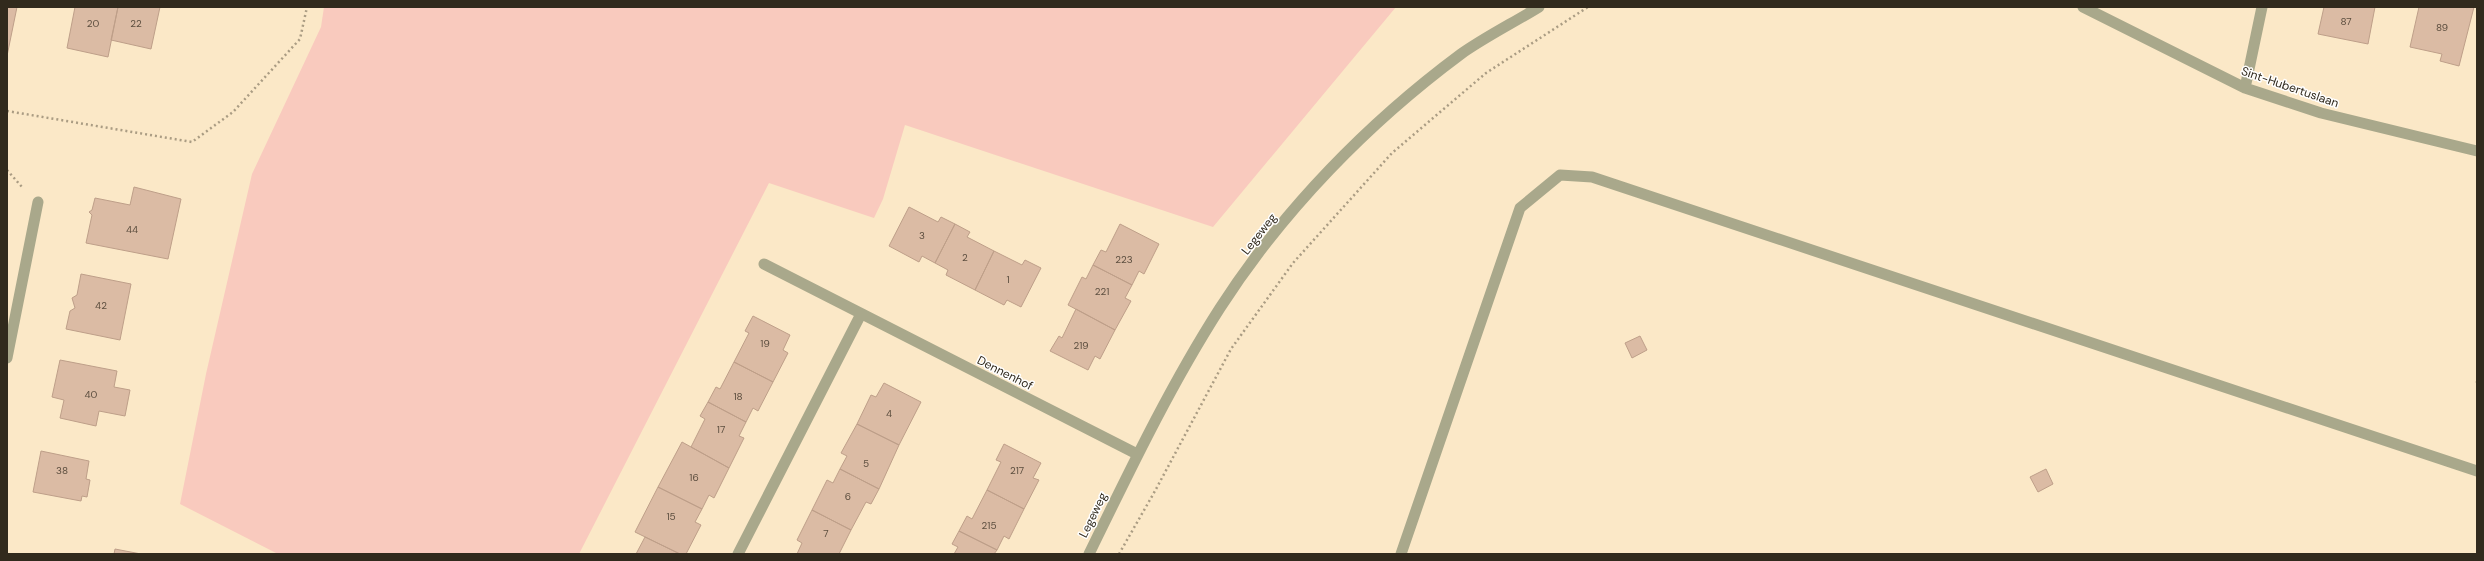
<svg xmlns="http://www.w3.org/2000/svg" width="2484" height="561" font-family="'DM Sans',sans-serif">
<style>
.green{fill:#f9cabe}
.building{fill:#dbbba4;stroke:#be9f89}
.lines{fill:none;stroke-linecap:round;stroke-linejoin:round}
.path{stroke:#aa9c83;stroke-width:2.5;stroke-dasharray:2 3;stroke-linecap:butt}
.service{stroke:#a9a88b;stroke-width:11}
.minor{stroke:#a9a88b;stroke-width:11}
.labels{text-anchor:middle;stroke-width:3;stroke-linejoin:round;paint-order:stroke}
.number-label{font-size:10px;fill:#5c4e3f}
.street-label{font-size:12px;fill:#312a1d;stroke:#fff}
</style>
<rect width="100%" height="100%" fill="#fbe8c7"/>
<path class="green" d="M324,7H1396L1213,227L905,125L883,199L874,218L769,183L579,554H278L180,504L206,374L252,174L321,27Z"/>
<path class="building" d="M7,7H17L7,56Z
M75,7H118L108,57L67,48Z
M118,7H160L151,49L111,40Z
M2324,7H2375L2368,44L2318,34Z
M2419,7H2474L2459,66L2440,61L2442,54L2410,47Z
M134,187L181,199L168,259L86,243L92,215L89,212L92,210L95,198L130,205Z
M909,207L938,222L941,217L955,224L935,263L922,256L919,262L889,246Z
M955,224L970,232L967,237L994,251L975,290L946,275L948,270L935,263Z
M1120,224L1159,244L1144,274L1139,271L1132,285L1093,265L1101,250L1106,252Z
M994,251L1022,265L1025,260L1041,268L1021,307L1007,300L1004,305L975,290Z
M1093,265L1132,285L1125,298L1131,301L1115,330L1068,305L1082,277L1086,279Z
M81,274L131,284L120,340L66,329L70,311L75,308L72,298L77,295Z
M1076,309L1115,330L1100,359L1095,356L1088,370L1050,351L1059,336L1062,338Z
M753,316L790,335L783,350L788,353L773,382L734,362L749,333L745,331Z
M1640,336L1647,350L1632,358L1625,343Z
M60,360L117,371L114,387L130,390L125,416L99,411L96,426L60,418L64,400L52,397Z
M734,362L773,382L758,411L753,408L746,422L708,402L716,387L720,389Z
M884,383L921,402L899,445L857,424L871,395L876,397Z
M708,402L746,422L739,436L744,438L729,468L691,447L705,419L700,416Z
M857,424L899,445L879,489L840,469L847,456L841,453Z
M682,442L729,468L714,498L709,495L702,509L658,487Z
M1004,444L1041,463L1033,478L1039,480L1024,509L987,490L1001,462L996,460Z
M41,451L89,461L86,479L90,480L87,497L82,496L81,501L33,492Z
M840,469L879,489L871,504L866,502L851,530L812,510L827,480L833,483Z
M2046,469L2053,484L2038,492L2030,477Z
M658,487L702,509L695,522L701,525L686,554H680L635,532Z
M987,490L1024,509L1009,539L1004,536L997,550L959,531L967,516L972,519Z
M812,510L851,530L839,554H797L802,543L797,540Z
M959,531L997,550L994,554H954L958,547L952,544Z
M645,537L680,554H636Z
M115,549L141,554H114Z"/>
<g class="lines">
<path class="path" d="M7,111L192,142L233,112L300,39L307,7
M7,170L22,187
M2477,381V383
M1119,554L1155,491L1231,349L1293,263L1392,153L1486,73L1588,7"/>
<path class="service" d="M1401,554L1520,208L1560,175L1592,177L2477,471"/>
<path class="minor" d="M2083,7L2245,88L2321,113L2477,151
M2245,88L2262,7
M764,264L1137,454
M7,358L38,202
M738,554L861,314
M1089,554C1130,470 1170,386 1220,308C1283,210 1368,123 1461,54C1485,37 1513,23 1539,7"/>
</g>
<g class="labels">
<g class="number-label">
<text x="2346" y="25">87</text>
<text x="93" y="27">20</text>
<text x="136" y="27">22</text>
<text x="2442" y="31">89</text>
<text x="132" y="233">44</text>
<text x="922" y="239">3</text>
<text x="965" y="261">2</text>
<text x="1124" y="263">223</text>
<text x="1008" y="283">1</text>
<text x="1102" y="295">221</text>
<text x="101" y="309">42</text>
<text x="765" y="347">19</text>
<text x="1081" y="349">219</text>
<text x="91" y="398">40</text>
<text x="738" y="400">18</text>
<text x="889" y="417">4</text>
<text x="721" y="433">17</text>
<text x="866" y="467">5</text>
<text x="62" y="474">38</text>
<text x="1017" y="474">217</text>
<text x="694" y="481">16</text>
<text x="848" y="500">6</text>
<text x="671" y="520">15</text>
<text x="989" y="529">215</text>
<text x="826" y="537">7</text>
</g>
<g class="street-label">
<text transform="translate(2290 87) rotate(19)" y="4">Sint-Hubertuslaan</text>
<text transform="translate(1259 234) rotate(-52)" y="4">Legeweg</text>
<text transform="translate(1005 373) rotate(27)" y="4">Dennenhof</text>
<text transform="translate(1093 515) rotate(-64)" y="4">Legeweg</text>
</g>
</g>
<rect width="2484" height="561" fill="none" stroke="#312a1d" stroke-width="16"/>
</svg>
